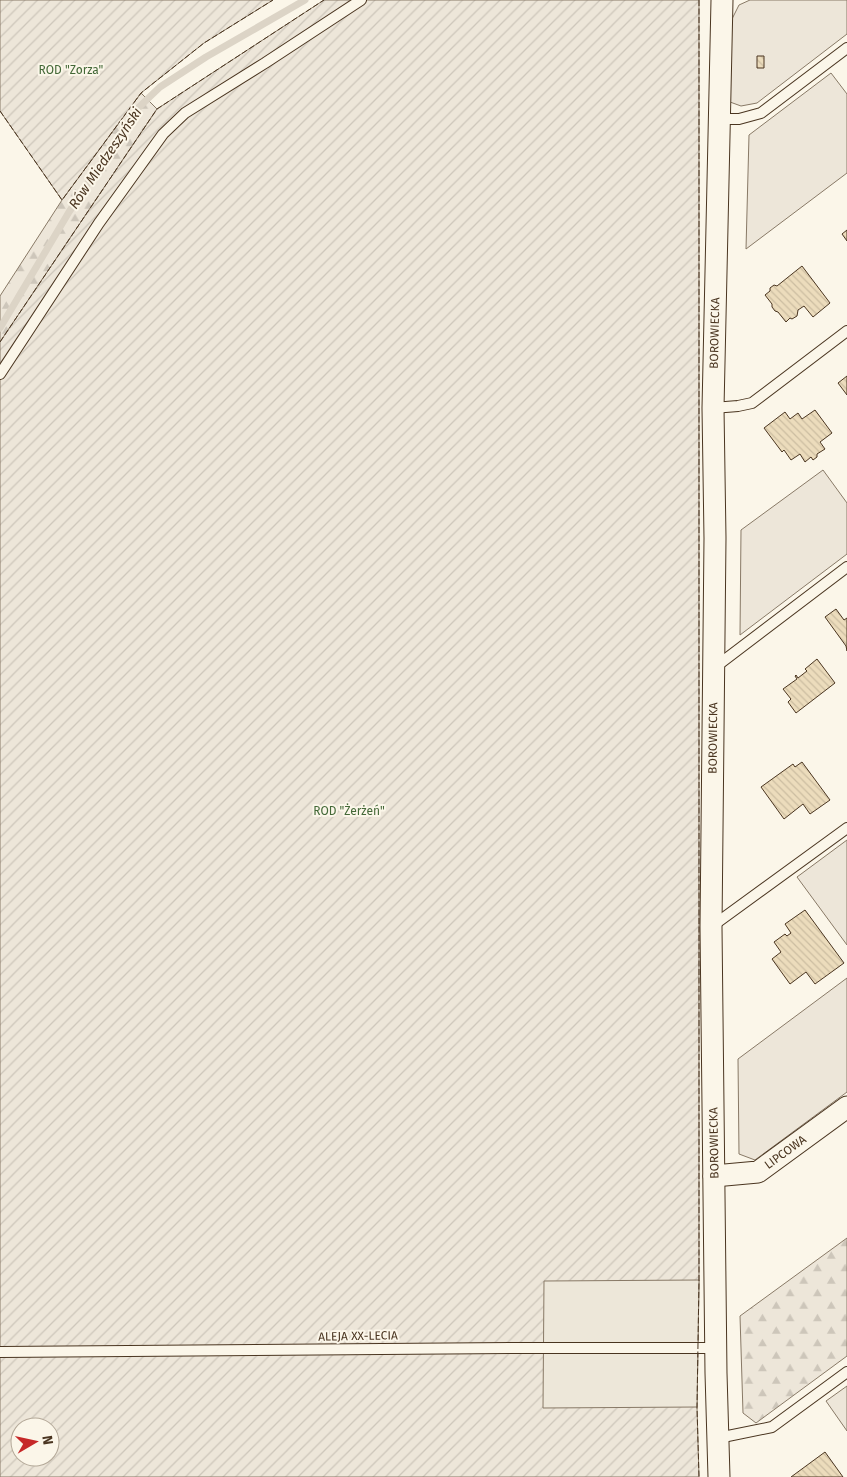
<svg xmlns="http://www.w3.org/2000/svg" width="847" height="1477" font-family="'Fira Sans',sans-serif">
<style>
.grass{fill:#ede6d9;stroke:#887966}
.forest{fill:url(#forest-firs);stroke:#887966}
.garden{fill:url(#garden-furrows);stroke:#887966;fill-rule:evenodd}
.parking{fill:#ede7d9;stroke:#887966}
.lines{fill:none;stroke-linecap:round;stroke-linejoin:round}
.stream{stroke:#dcd4c6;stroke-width:7}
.building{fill:url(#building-back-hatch);stroke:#4a3520}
.service-casing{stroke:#4a3520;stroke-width:12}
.minor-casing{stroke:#4a3520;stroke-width:23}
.service{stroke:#fbf6e9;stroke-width:10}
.minor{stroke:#fbf6e9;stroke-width:21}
.fence{stroke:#4a3520;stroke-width:1;stroke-dasharray:6 2.5;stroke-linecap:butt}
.labels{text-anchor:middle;stroke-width:4;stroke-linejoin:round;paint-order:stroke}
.park-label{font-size:12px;fill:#436837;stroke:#fbf6e9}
.street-label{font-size:12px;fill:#4a3520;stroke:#fbf6e9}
.water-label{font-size:14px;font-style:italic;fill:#4a3520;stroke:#fbf6e9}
</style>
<defs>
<pattern id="forest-firs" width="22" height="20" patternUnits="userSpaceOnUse" patternTransform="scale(1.25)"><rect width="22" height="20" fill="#ede6d9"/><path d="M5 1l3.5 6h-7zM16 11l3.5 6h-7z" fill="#cdc6ba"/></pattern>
<pattern id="garden-furrows" width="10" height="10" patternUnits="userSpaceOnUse" patternTransform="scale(1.25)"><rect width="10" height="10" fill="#ede6d9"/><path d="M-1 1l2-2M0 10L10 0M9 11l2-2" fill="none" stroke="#cdc6ba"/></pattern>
<pattern id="building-back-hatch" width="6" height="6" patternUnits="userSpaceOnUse" patternTransform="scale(1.25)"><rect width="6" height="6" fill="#ecdcbc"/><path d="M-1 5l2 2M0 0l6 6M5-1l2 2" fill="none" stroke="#ccbda1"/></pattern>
</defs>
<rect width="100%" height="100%" fill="#fbf6e9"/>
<path class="grass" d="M750,0H847V34L757,103L741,106L730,102L729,25L739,5Z
M831,73L847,94V173L746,249L749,135Z
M823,470L847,503V554L740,635L741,530Z
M847,840V945L797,877Z
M847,978V1092L755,1160L739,1154L738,1059Z
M847,1386V1431L826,1401Z"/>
<path class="forest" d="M141,93L157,109L0,342V296L62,200Z
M847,1238V1356L756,1423L743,1413L740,1316Z"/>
<path class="garden" d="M0,0H273L204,43L141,93L62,200L0,111Z
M324,0H699V1280L697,1407L699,1477H0V342L157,109ZM20,1427H50V1457H20Z"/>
<path class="parking" d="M699,1280L697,1407L543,1408L544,1281Z"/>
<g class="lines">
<path class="stream" d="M0,328L69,212L137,109L160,87L206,57L305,0"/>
</g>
<path class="building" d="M757,56H764V68H757Z
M847,230V241L842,234Z
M802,266L830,303L813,317L804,306L798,310L797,316L792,319L790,318L786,322L778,312L775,311L772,307V304L765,295L770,291V288L774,285L777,286Z
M847,376V395L838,383Z
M815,410L832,433L820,442L825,449L817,454V457L813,460L811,457L805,462L800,454L791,460L784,450L782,452L764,428L785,412L790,419L798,413L802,419Z
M836,609L844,620L847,618V651L846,646L825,617Z
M817,659L835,683L796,713L788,702L791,699L783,689L797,679L795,676L796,675L798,678L807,671L805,669Z
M802,762L830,800L810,814L803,804L784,819L761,787L793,764L795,767Z
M805,910L844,963L815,984L806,972L790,984L772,959L781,952L774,942L785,934L787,936L791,933L785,924Z
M825,1452L843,1477H791Z"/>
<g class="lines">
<defs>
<path id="service" d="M720,119H739L761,113L847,48
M0,374L99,223L163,134L185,113L265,63L361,0
M713,408L738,406L752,403L847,331
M714,668L847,567
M711,927L847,828
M0,1352L523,1348H716
M718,1438L772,1427L847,1372"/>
<g id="minor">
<path id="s1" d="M714,1176L758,1172L847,1107"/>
<path id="s2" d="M719,1477L716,1373L711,927L715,538L713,408L722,0"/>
</g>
</defs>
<use href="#service" class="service-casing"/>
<use href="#minor" class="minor-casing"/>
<use href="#service" class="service"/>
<use href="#minor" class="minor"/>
<path class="fence" d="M699,0V1280L697,1407L699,1477
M0,111L62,200L141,93L204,43L273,0
M0,342L157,109L324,0"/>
</g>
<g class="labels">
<g class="park-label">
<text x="71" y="74">ROD "Zorza"</text>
<text x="349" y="815">ROD "Żerżeń"</text>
</g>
<g class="street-label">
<text dy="4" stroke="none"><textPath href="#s2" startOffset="1144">BOROWIECKA</textPath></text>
<text dy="4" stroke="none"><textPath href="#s2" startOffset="739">BOROWIECKA</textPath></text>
<text transform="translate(714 1143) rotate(-91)" y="4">BOROWIECKA</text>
<text dy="4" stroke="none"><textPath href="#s1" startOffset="78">LIPCOWA</textPath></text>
<text transform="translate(358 1336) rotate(-1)" y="4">ALEJA XX-LECIA</text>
</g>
<g class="water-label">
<text transform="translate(105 158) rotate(-56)" y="5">Rów Miedzeszyński</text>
</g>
</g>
<g transform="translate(35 1442) rotate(81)"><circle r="24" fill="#fbf6e9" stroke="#b4a999"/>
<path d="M0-4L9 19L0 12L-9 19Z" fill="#c62828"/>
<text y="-8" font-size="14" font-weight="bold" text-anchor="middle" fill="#4a3520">N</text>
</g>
</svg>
